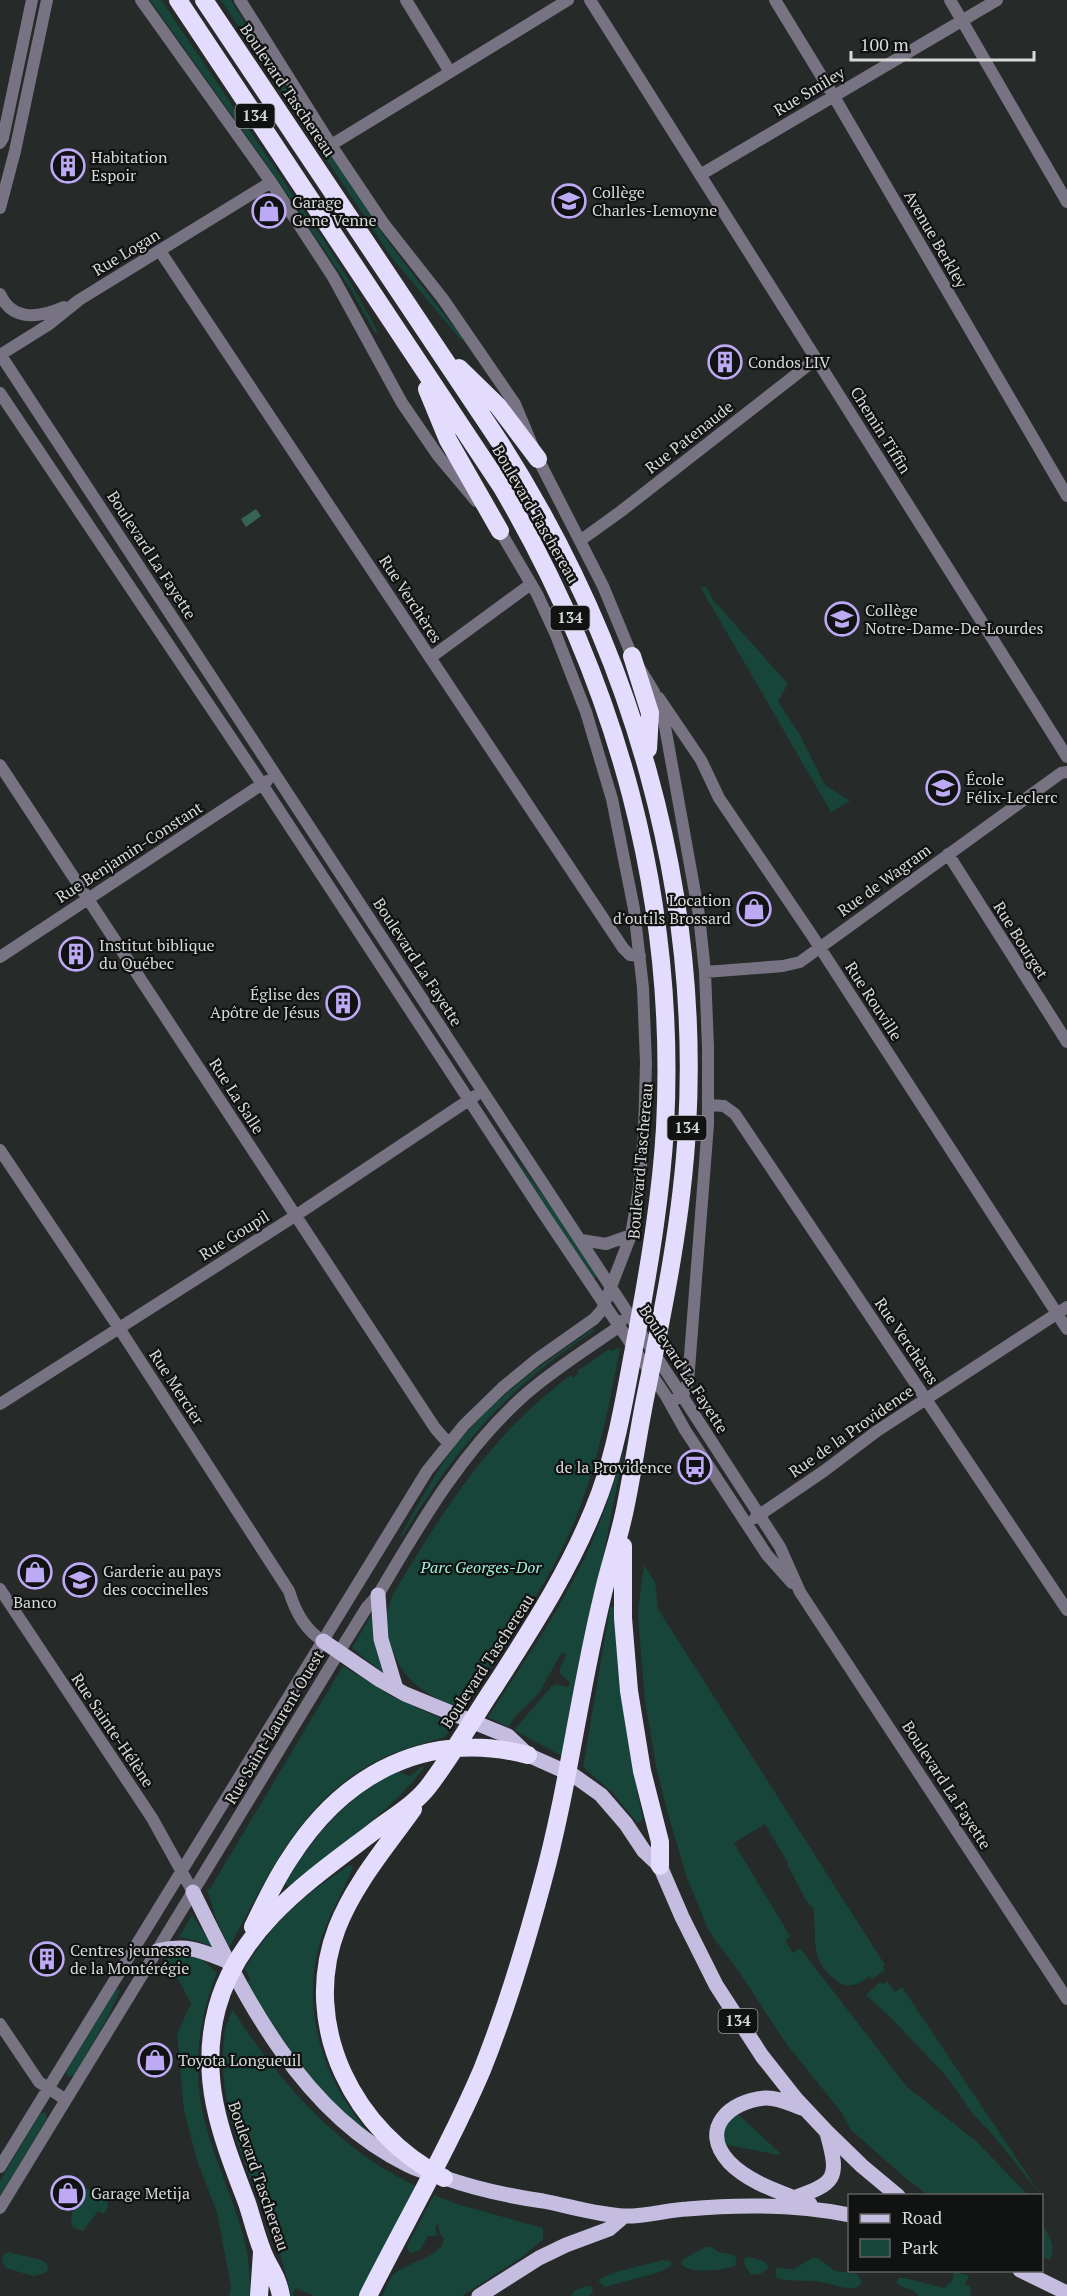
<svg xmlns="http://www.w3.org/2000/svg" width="1067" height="2296" font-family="'PT Serif',serif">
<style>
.green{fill:#17453a}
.water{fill:#366558}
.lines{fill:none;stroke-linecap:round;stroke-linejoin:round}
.minor{stroke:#777383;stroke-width:12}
.major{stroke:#c5bddf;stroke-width:15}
.highway{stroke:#e4dcfc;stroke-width:18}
.labels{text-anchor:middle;stroke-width:4.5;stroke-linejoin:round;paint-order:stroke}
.shield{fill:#111212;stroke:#9c9e9d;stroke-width:1.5}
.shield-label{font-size:15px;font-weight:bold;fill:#d7dad9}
.street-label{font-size:16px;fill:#d7dad9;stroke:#111212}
.poi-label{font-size:16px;fill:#d7dad9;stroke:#111212;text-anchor:start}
.park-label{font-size:16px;font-style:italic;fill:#9ff1d9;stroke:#111212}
</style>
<rect width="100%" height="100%" fill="#262a29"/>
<path class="green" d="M150,0H161L325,242L352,285L378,332L375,333L351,290L275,176Z
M221,0H231L266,58L386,239L463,339L461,340L392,258Z
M706,586L713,600L788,684L778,701L801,737L825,785L850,801L831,812L701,588Z
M503,1141L558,1216L597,1276L592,1279Z
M593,1329L594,1331C507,1387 455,1449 402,1537L400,1536C418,1506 434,1473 456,1445C494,1398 543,1363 593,1329Z
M618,1348L620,1349C608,1411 596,1472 571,1530C543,1593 500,1651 462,1709C410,1690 391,1669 385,1613H387L393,1594C446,1507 487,1438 571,1375L573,1378L578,1374L577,1371L609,1349L611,1351Z
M625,1445L564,1757L514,1730L551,1687L556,1684L568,1687L570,1683L560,1673V1668L566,1655L562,1652L539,1693L515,1717L508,1727L488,1717C520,1668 554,1619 580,1567C600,1529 613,1487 625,1445Z
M644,1565L655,1582L658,1609L885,1965L883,1967L885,1970L872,1979L869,1977C857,1985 846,1990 834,1979C808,1956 818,1938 813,1908L807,1902L787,1864L788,1863L765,1824L734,1843L790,1936L785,1941L793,1953L800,1948L907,2087L976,2141L1028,2195H928L903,2176L850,2129L842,2113L785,2042L738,1970L715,1940L707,1927L686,1875L666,1807L656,1766L645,1701L639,1629L638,1610Z
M610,1607H614L615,1613C618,1684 629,1751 643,1820L637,1823L613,1793L583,1767Z
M373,1612V1637L383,1673L352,1648Z
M343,1666L391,1696L453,1724L445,1737C421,1744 397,1750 375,1762C302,1799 266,1879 229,1948L215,1916L207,1889H210Z
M423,1766L424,1768C387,1816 334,1848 289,1887L285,1884C313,1836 348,1796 398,1771L410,1776Z
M350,1865L353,1867C343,1893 328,1916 320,1943C299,2012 326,2087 373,2137L365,2132L316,2086L276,2032L247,1983L250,1979L245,1968C272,1922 305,1894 350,1865Z
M192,1915L212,1945L211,1946L194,1940L179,1937Z
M184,1955L199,1957L217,1973C197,2021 192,2076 206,2126C216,2164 234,2200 244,2239L248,2257L251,2296H229L231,2286L217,2212L198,2163L184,2111L177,2034L191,2003L167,1959Z
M887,1981L895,1992L902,1987L1041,2195L993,2135L973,2114L947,2077L892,2019L867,1996V1994L880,1982L883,1984Z
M117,1988L120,1990L108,2017L74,2075L69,2077L66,2074L67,2070Z
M232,2009C277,2079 339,2151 416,2186L360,2296H314L296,2288L293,2292L294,2296H291C272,2202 208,2124 226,2024L228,2023Z
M45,2112L47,2118L0,2196V2181L40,2114Z
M738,2114L780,2153L779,2155L727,2145C717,2131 726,2122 738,2114Z
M86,2188L107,2198L108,2207L103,2214L98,2211L83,2231L74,2228L71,2224L72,2212Z
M434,2195L457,2204L543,2228V2239L525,2255L462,2296H382C385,2289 389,2281 393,2275C405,2262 443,2258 444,2238L440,2234L438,2223L435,2227L437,2236H428L420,2250L411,2253L408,2250L407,2246Z
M1042,2225C1050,2236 1056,2246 1050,2260L1042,2256Z
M706,2247H712L718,2252L734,2255L737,2260L735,2266C720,2270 692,2275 681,2264L683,2259Z
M8,2252L42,2260L47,2264L48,2270L44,2274L33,2276L6,2268L2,2260L3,2255Z
M745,2257C754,2258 766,2259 769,2268L760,2274L751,2275L744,2264Z
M812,2258H818L835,2271L857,2274L862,2282L858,2287C842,2291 831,2282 815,2281C801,2280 790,2282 777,2278L775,2272L777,2268L794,2269Z
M663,2260L670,2261L672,2264L668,2268L657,2273L604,2287L598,2280L616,2272Z
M954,2271L969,2276L965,2284L970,2287L971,2296H919L912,2290L900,2286L896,2282L899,2278H905L944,2288L952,2281Z
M586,2286L592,2287L593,2293L589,2296H571L574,2291Z"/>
<path class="water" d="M256,509L261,516L246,527L241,519Z"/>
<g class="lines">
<path class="minor" d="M141,0L271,182L333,277L402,403L439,457L476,501
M240,0L331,145L384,224L443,299L515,404L538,459L603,586L632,656L654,692L664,721L699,915L705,972L708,1047V1124L688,1382L684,1393L670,1403
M406,0L450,72
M590,0L1067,757
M775,0L833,95L1067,496
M950,0L1067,202
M0,143L3,138L32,0
M331,145L568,0
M700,175L997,0
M0,208L15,151L47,0
M160,251L623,948L630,955L640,956
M0,294C13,323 41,317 64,307
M0,354L690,1408L780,1547L800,1592L1067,1999
M0,355L48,325L79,300L271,182
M0,393L262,784L541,1210L666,1396L685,1430L767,1555L792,1583
M581,540L620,512L816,359
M430,658L531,584
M659,698L701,760L719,798L811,934L1067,1329
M0,765L435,1428L448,1443
M948,854L1067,1042
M0,957L267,781
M705,972L783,966L800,962L1061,773L1067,772
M709,1105L724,1106L735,1114L1067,1610
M0,1150L119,1328L289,1591C295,1611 305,1630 323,1641
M581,1240L606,1244L631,1235
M0,1404L295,1216L475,1096
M755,1518L824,1471L877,1431L1067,1307
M0,1589L152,1818L193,1892
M0,2024L39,2082L66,2100
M0,2167L427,1471L464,1425L502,1388L536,1360L594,1319L602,1310L631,1235L639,1188L644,1133L646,1063L643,988L634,909L612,799L586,712L556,635L537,594L497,526
M0,2208L339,1652L367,1607L378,1595C421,1522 463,1449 527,1393C556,1368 588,1348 620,1326L621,1321"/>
<path class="major" d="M378,1595L381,1639L396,1689
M323,1641L380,1680L405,1694L508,1736L528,1755L573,1775L601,1795L626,1824L644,1851L660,1866L682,1917L716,1985L762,2056L796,2099L827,2132L862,2166L898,2196
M193,1892C243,1994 300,2113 408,2165C419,2171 431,2173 442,2177C476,2189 508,2196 543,2201C570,2206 597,2215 624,2216C644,2217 666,2210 687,2209C742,2204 796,2204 850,2215
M157,1951C188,1944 199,1950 227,1961
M805,2109C792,2105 778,2097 765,2098C729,2101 699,2129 729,2162C750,2184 784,2193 810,2204
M791,2199C836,2183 840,2180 827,2133
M1020,2270L1067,2293
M479,2296L539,2258L566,2245L609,2229L624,2216"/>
<path class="highway" d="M178,0L501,486C617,683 677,899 665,1128C661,1195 650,1261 638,1327C627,1383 619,1440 600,1493C574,1563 534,1625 494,1687C472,1720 452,1756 428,1787C414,1805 391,1818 373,1832C310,1880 239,1927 217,2008C198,2080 222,2137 247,2203C252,2218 256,2235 262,2250C269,2269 277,2274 281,2296
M204,0L501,444C631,648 701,886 687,1129C682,1217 665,1302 647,1389C639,1427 634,1465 626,1504C620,1536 609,1566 602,1598C579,1693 568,1790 542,1884C525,1947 506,2010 482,2070C449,2147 406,2221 368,2296
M459,368L498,406L538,459
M427,389L448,440L500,531
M632,656L650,713L648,749
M623,1546V1618L629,1691L642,1771L660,1842V1866
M413,1809C386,1847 354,1884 337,1928C299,2026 355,2133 444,2178
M253,1927C264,1904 275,1880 290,1858C344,1773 428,1729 528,1755
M259,2296L262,2252"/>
</g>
<defs>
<symbol id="building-ring" viewBox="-11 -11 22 22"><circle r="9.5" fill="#111212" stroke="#bea9f4" stroke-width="1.5"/><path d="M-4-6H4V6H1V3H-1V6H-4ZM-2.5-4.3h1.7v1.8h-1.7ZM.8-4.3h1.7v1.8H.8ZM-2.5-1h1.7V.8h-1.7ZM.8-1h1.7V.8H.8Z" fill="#bea9f4"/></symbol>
<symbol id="school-ring" viewBox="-11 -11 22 22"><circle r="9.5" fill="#111212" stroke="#bea9f4" stroke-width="1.5"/><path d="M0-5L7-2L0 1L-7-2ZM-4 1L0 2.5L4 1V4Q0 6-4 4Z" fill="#bea9f4"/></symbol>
<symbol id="shop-ring" viewBox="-11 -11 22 22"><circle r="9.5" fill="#111212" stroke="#bea9f4" stroke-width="1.5"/><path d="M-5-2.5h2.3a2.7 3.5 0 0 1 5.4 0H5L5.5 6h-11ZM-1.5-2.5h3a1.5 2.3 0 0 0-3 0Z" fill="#bea9f4"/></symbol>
<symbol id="bus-ring" viewBox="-11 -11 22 22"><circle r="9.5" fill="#111212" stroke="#bea9f4" stroke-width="1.5"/><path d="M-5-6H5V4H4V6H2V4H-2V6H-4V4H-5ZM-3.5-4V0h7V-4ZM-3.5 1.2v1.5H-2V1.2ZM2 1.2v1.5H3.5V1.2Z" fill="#bea9f4"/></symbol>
</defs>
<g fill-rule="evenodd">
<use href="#building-ring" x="49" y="147" width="38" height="38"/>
<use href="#school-ring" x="550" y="182" width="38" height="38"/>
<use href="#shop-ring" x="250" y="192" width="38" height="38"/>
<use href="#building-ring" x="706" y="343" width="38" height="38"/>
<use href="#school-ring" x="823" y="600" width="38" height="38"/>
<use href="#school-ring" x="924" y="769" width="38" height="38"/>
<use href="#shop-ring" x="735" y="890" width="38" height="38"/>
<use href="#building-ring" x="57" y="935" width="38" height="38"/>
<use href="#building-ring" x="324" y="984" width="38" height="38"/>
<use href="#bus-ring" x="676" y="1448" width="38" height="38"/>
<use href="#shop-ring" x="16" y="1553" width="38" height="38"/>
<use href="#school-ring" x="61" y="1561" width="38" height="38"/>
<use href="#building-ring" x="28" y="1940" width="38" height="38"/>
<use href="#shop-ring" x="136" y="2041" width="38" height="38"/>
<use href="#shop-ring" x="49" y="2174" width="38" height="38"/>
</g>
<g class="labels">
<g class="shield">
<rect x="235.5" y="104" width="39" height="24" rx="4.5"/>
<rect x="550.5" y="606" width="39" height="24" rx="4.5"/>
<rect x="667.5" y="1116" width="39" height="24" rx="4.5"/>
<rect x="718.5" y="2009" width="39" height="24" rx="4.5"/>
</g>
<g class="shield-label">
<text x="255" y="121">134</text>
<text x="570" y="623">134</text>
<text x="687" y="1133">134</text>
<text x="738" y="2026">134</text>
</g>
<g class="street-label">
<text transform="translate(288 90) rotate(56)" y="6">Boulevard Taschereau</text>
<text transform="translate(809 91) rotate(-31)" y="6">Rue Smiley</text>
<text transform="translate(936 239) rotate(60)" y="6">Avenue Berkley</text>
<text transform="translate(126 252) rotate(-31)" y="6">Rue Logan</text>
<text transform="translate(881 430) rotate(58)" y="6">Chemin Tiffin</text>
<text transform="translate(689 437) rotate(-38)" y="6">Rue Patenaude</text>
<text transform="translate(536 514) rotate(60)" y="6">Boulevard Taschereau</text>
<text transform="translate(152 555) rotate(57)" y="6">Boulevard La Fayette</text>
<text transform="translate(411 599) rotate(57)" y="6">Rue Verchères</text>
<text transform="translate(129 852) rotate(-33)" y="6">Rue Benjamin-Constant</text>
<text transform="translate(884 880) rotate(-36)" y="6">Rue de Wagram</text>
<text transform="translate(1021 940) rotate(58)" y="6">Rue Bourget</text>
<text transform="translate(418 962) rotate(57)" y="6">Boulevard La Fayette</text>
<text transform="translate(874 1001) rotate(57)" y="6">Rue Rouville</text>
<text transform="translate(237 1096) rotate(57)" y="6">Rue La Salle</text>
<text transform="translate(640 1161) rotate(-85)" y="6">Boulevard Taschereau</text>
<text transform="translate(234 1235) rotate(-32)" y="6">Rue Goupil</text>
<text transform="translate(907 1341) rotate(56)" y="6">Rue Verchères</text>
<text transform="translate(684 1369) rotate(57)" y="6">Boulevard La Fayette</text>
<text transform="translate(177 1387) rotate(57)" y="6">Rue Mercier</text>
<text transform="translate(851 1431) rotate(-35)" y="6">Rue de la Providence</text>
<text transform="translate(487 1661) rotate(-57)" y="6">Boulevard Taschereau</text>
<text transform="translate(274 1727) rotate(-59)" y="6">Rue Saint-Laurent Ouest</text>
<text transform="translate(113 1730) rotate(56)" y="6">Rue Sainte-Hélène</text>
<text transform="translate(947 1785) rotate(57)" y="6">Boulevard La Fayette</text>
<text transform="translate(259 2176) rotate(71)" y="6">Boulevard Taschereau</text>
</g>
<g class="poi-label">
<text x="91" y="163">Habitation<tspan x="91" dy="18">Espoir</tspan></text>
<text x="592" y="198">Collège<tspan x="592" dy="18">Charles-Lemoyne</tspan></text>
<text x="292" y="208">Garage<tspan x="292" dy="18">Gene Venne</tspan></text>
<text x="748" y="368">Condos LIV</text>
<text x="865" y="616">Collège<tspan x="865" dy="18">Notre-Dame-De-Lourdes</tspan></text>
<text x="966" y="785">École<tspan x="966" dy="18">Félix-Leclerc</tspan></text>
<text x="731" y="906" text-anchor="end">Location<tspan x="731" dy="18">d'outils Brossard</tspan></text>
<text x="99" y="951">Institut biblique<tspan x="99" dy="18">du Québec</tspan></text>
<text x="320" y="1000" text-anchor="end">Église des<tspan x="320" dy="18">Apôtre de Jésus</tspan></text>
<text x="672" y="1473" text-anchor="end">de la Providence</text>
<text x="103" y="1577">Garderie au pays<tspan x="103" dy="18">des coccinelles</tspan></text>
<text x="35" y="1608" text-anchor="middle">Banco</text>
<text x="70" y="1956">Centres jeunesse<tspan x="70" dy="18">de la Montérégie</tspan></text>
<text x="178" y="2066">Toyota Longueuil</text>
<text x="91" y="2199">Garage Metija</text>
</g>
<g class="park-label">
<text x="481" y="1573">Parc Georges-Dor</text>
</g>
</g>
<rect x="848" y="2194" width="195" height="78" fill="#111212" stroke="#606262" stroke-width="1.5"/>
<rect x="860" y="2214" width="30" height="9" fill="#c5bddf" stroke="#606262" stroke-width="1.5"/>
<text x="902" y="2224" font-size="18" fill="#d7dad9">Road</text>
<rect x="860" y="2239" width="30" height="18" fill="#17453a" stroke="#606262" stroke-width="1.5"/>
<text x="902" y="2254" font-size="18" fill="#d7dad9">Park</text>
<path d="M851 51v9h183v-9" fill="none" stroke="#d7dad9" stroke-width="3"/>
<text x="860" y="51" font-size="18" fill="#d7dad9" stroke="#111212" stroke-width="4.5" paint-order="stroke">100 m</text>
</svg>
